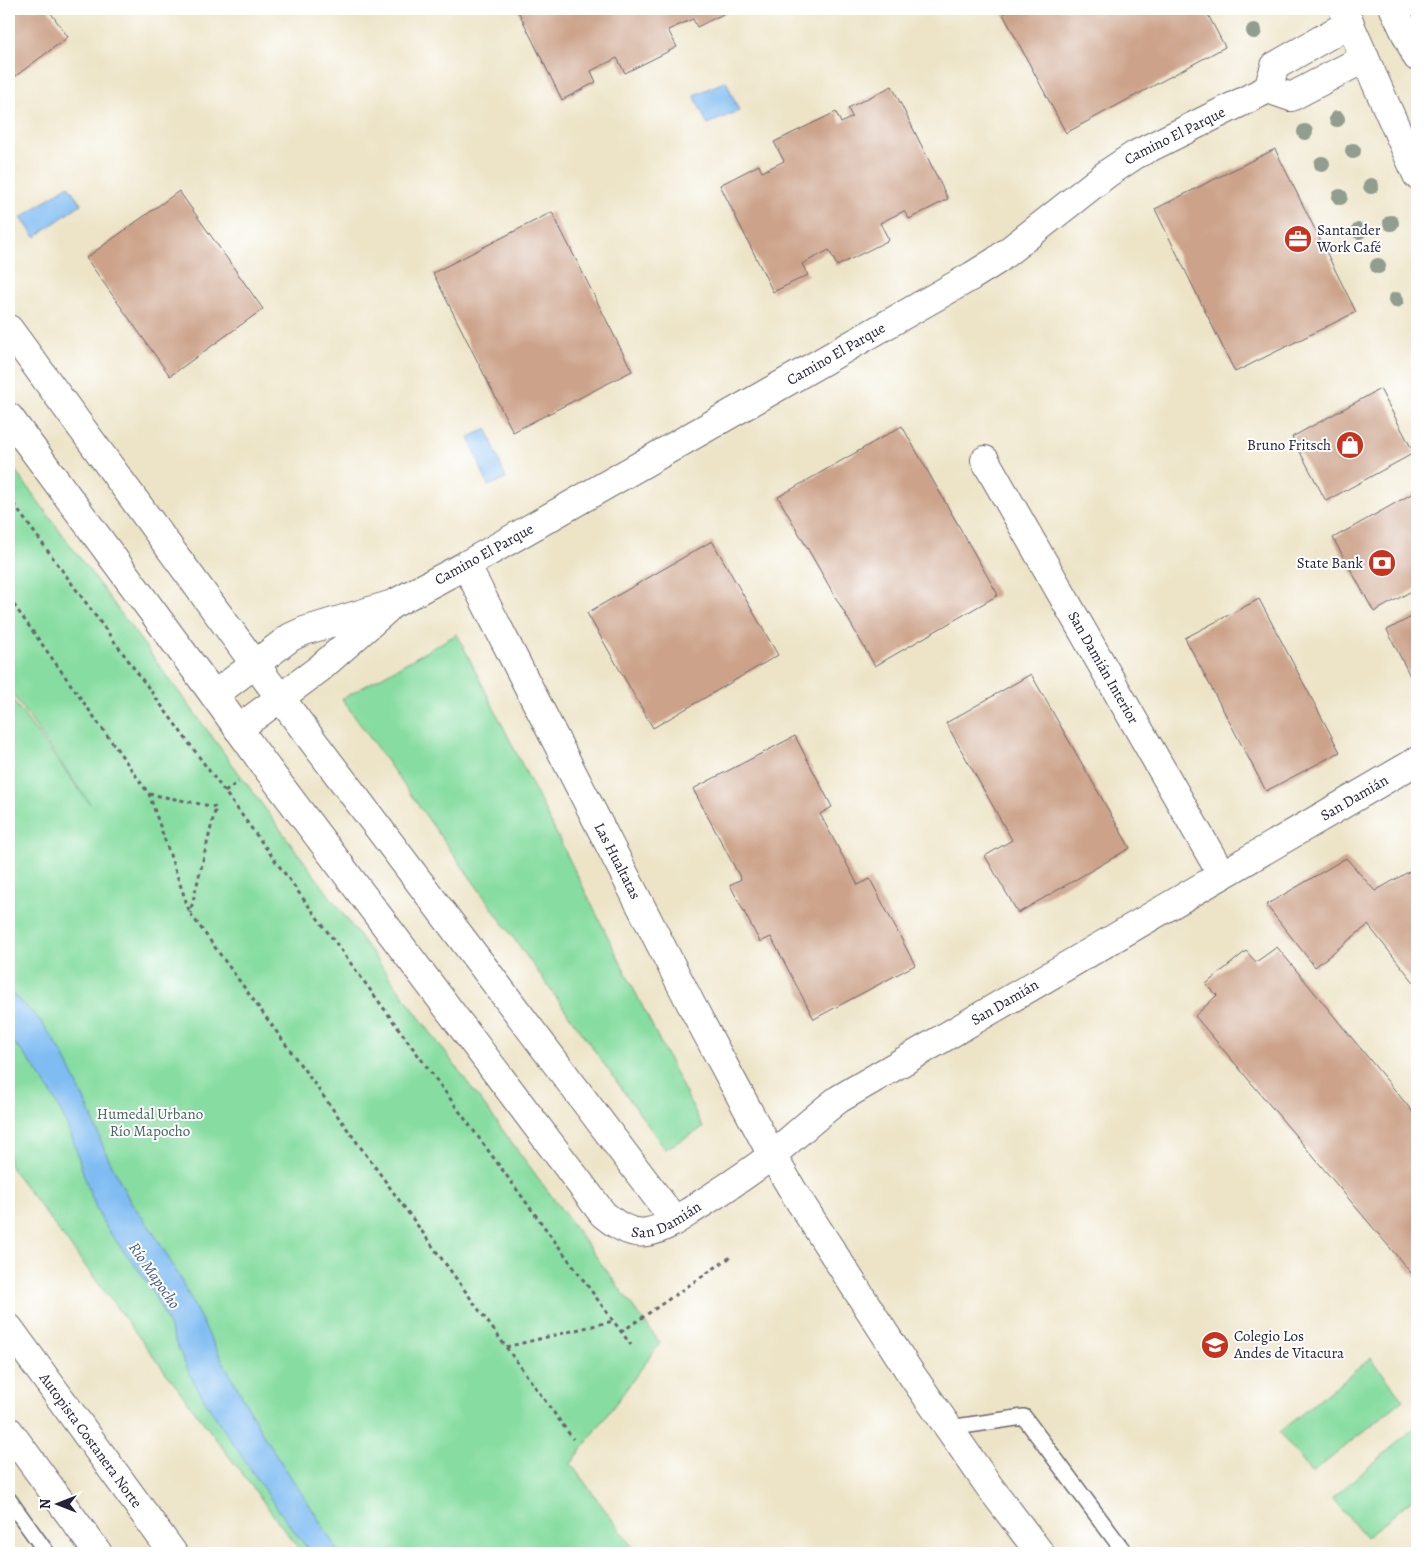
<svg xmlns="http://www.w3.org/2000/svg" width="1426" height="1562" font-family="Alegreya,serif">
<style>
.green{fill:#87dda1;stroke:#54806e}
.water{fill:#7fbcf2;stroke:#506f96}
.building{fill:#cca38a}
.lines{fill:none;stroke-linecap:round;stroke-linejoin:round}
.lane-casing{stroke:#69666c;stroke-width:18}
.street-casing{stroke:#69666c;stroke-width:30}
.secondary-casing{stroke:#69666c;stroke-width:30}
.primary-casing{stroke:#69666c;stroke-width:30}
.highway-casing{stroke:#69666c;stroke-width:30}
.path{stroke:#69666c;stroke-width:3;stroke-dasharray:4 4;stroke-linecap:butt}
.lane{stroke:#fff;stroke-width:15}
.street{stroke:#fff;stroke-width:28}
.secondary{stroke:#fff;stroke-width:28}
.primary{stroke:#fff;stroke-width:28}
.highway{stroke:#fff;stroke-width:28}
.tree{fill:#919d8e}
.labels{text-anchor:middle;stroke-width:4;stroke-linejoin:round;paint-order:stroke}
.street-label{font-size:15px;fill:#22223b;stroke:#fff}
.poi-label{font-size:15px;fill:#22223b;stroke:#fff;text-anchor:start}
.park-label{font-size:15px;fill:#45635f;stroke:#fff}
.water-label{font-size:16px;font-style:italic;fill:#43587b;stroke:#fff}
</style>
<rect width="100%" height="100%" fill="#fff"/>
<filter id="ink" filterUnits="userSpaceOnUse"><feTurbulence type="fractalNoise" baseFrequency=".02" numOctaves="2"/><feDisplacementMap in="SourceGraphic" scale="10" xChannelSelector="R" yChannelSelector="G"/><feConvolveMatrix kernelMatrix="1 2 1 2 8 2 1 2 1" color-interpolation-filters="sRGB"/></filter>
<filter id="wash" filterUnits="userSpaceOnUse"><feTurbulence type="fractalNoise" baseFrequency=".0096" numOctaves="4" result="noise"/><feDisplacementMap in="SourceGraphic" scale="20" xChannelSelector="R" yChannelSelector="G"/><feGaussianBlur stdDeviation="1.12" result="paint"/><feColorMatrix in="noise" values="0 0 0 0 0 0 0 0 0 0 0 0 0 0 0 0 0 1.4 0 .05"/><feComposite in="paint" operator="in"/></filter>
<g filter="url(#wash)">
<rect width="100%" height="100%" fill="#ede4c7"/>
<path class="green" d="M9,462L660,1343L571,1464L637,1553H302L9,1165V695L90,804L9,689Z
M457,634L703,1128L665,1149L342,699Z
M1371,1358L1403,1400L1312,1473L1279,1432Z
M1417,1426V1495L1366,1538L1332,1498Z"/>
<path class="water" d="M726,81L739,111L707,124L694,95Z
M68,185L81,204L35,237L21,218Z
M487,429L506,479L488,486L469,437Z
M9,991L40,1020L63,1054L90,1112L104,1149L129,1199L153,1232L178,1274L214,1345L265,1438L314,1512L339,1553H311C286,1522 263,1488 241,1455C222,1427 202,1399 187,1368C174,1341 165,1312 149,1286C136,1263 116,1245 103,1222C89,1196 82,1168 73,1140C59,1104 38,1065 9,1039Z"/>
<g id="blocks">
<path class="building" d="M9,9H48L68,37L9,81Z
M517,9H733L697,27L693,19L668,30L677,47L625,73L617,58L591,71L596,82L562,100Z
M1012,9H1205L1225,47L1066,133L1003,14Z
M892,86L948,199L909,219L904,211L880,223L889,240L837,266L829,250L802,264L808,275L773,292L720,185L759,165L762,172L784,161L774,142L836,112L841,123L852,117L848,108Z
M1275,149L1356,312L1235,372L1155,209Z
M179,191L263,309L170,376L86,258Z
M552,212L632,371L513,432L433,273Z
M1380,389L1414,453L1326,501L1292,437Z
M902,426L998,595L875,666L778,497Z
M1417,491V588L1374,612L1333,538Z
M712,541L778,655L653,728L587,613Z
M1259,599L1340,752L1266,791L1185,638Z
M1417,614V690L1387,630Z
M1031,674L1130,848L1018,913L985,856L1012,840L946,723Z
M795,736L832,807L820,814L858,885L870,879L915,965L814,1019L771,937L760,942L730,885L741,879L693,789Z
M1346,858L1375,891L1417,867V986L1368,925L1315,967L1266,905Z
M1277,947L1417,1117V1280L1195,1016L1217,995L1206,984L1246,951L1256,962Z"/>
</g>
</g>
<g filter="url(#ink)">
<use href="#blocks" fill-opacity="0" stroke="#69666c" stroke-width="1"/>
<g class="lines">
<defs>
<path id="lane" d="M949,1428L1024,1417L1125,1553
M9,1500L47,1553"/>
<g id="street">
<path d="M1268,89L1291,97L1365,58"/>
<path id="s1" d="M985,460L1222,875"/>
<path id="s2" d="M466,565L972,276L996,261L1108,173L1135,155L1268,89L1275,66L1350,23"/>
</g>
<g id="secondary">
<path d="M9,329L254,663L675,1221"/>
<path id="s3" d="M9,417L214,695L263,763L603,1214C615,1224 630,1235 647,1232C666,1229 682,1216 698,1206C723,1190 748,1174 771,1156C794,1137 815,1117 839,1099L1417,761"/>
<path id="s4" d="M214,695L291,637L304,631L393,604L466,565L692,1006L772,1155L795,1194L909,1371L989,1486L1040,1553"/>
<path d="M238,729L319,669L386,610"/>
</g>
<path id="primary" d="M1343,9L1417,175
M1394,9L1417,57"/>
<g id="highway">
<path id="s5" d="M9,1328L173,1553"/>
<path d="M9,1431L98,1553"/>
</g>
</defs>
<use href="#lane" class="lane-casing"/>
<use href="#street" class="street-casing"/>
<use href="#secondary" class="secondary-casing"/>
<use href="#primary" class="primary-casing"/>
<use href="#highway" class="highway-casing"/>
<path class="path" d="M9,498L631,1345
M9,598L149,794L190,913L573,1439
M225,792L238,782
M149,794L216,807L190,913
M621,1332L732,1256
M506,1347L613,1321"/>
<use href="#lane" class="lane"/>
<use href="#street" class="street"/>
<use href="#secondary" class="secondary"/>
<use href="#primary" class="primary"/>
<use href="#highway" class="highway"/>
</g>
<g class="tree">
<circle cx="1254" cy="31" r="8"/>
<circle cx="1337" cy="119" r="8"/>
<circle cx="1305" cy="132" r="8"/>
<circle cx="1353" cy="151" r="8"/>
<circle cx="1322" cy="164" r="8"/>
<circle cx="1371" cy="186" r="8"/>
<circle cx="1340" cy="197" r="8"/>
<circle cx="1391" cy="223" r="8"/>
<circle cx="1359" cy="231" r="8"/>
<circle cx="1378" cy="266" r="8"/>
<circle cx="1396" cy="300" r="8"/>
</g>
</g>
<defs>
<symbol id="office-disc" viewBox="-11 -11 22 22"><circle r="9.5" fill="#c8321e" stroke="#fff"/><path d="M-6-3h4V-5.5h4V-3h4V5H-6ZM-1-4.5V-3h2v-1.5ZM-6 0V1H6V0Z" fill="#fff"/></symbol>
<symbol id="shop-disc" viewBox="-11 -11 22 22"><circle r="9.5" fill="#c8321e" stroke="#fff"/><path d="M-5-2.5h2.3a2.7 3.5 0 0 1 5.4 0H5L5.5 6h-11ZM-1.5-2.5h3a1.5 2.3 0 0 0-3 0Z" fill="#fff"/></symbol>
<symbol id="bank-disc" viewBox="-11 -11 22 22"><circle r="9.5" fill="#c8321e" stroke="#fff"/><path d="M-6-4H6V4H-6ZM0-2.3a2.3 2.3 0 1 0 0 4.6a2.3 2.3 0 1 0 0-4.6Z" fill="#fff"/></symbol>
<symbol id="school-disc" viewBox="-11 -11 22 22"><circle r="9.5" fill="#c8321e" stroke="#fff"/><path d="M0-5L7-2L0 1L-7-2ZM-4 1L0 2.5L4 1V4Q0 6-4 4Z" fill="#fff"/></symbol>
</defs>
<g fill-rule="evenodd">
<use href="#office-disc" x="1282" y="223" width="32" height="32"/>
<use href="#shop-disc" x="1334" y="429" width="32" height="32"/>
<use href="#bank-disc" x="1366" y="547" width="32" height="32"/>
<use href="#school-disc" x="1199" y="1329" width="32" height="32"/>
</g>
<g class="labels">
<g class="street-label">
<text dy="5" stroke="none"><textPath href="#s2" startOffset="830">Camino El Parque</textPath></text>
<text dy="5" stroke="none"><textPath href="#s2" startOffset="426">Camino El Parque</textPath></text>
<text transform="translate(484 554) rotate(-29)" y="5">Camino El Parque</text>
<text dy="5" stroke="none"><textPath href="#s1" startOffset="239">San Damián Interior</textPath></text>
<text dy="5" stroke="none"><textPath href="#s3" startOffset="1875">San Damián</textPath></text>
<text dy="5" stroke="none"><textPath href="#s4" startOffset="619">Las Hualtatas</textPath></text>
<text dy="5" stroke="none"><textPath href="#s3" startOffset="1470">San Damián</textPath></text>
<text dy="5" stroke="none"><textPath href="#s3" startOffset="1065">San Damián</textPath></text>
<text dy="5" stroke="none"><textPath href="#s5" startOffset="139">Autopista Costanera Norte</textPath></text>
</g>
<g class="poi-label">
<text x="1317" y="235">Santander<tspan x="1317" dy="17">Work Café</tspan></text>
<text x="1331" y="450" text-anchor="end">Bruno Fritsch</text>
<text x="1363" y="568" text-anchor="end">State Bank</text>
<text x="1234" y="1341">Colegio Los<tspan x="1234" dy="17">Andes de Vitacura</tspan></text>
</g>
<g class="park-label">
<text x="150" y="1119">Humedal Urbano<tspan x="150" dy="17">Río Mapocho</tspan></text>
</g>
<g class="water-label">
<text transform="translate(155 1275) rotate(55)" y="6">Río Mapocho</text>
</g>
</g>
<rect width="1426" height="1562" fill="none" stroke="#fff" stroke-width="30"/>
<g transform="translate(58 1504) rotate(270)" stroke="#ffffff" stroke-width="4" paint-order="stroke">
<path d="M0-4L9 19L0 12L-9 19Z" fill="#22223b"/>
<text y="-8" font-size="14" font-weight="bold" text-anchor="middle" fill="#22223b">N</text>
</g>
</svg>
